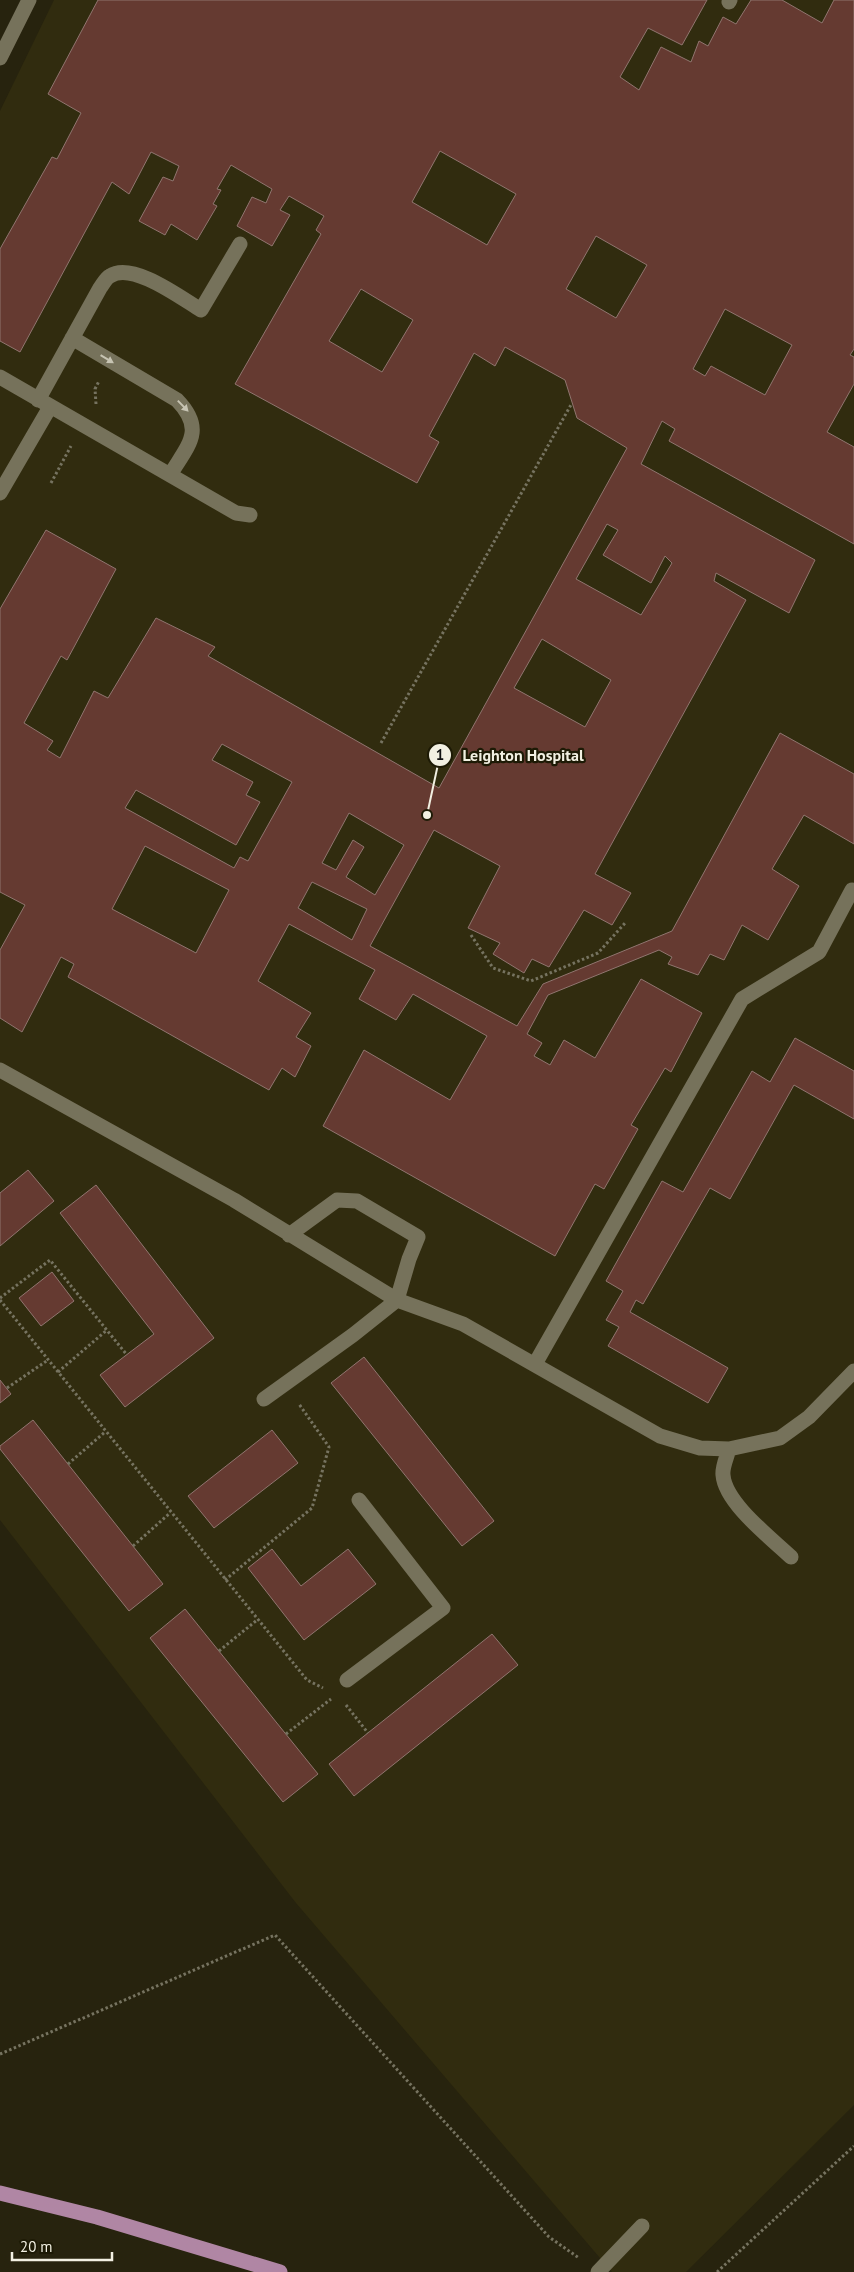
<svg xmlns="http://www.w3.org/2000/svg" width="854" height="2272" font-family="'PT Sans',sans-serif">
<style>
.built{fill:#312c0f}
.building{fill:#653a31;stroke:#90756f;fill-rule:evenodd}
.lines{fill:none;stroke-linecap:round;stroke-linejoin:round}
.path{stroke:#767360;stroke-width:3;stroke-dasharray:2.5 2.5;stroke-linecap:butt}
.minor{stroke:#76725b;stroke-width:15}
.major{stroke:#b086a4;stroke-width:15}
.oneway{fill:#c7c4b3}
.leader{fill:none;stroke:#f2f0e2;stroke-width:2}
.callout-dot{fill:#f2f0e2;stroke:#1d1a05;stroke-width:2}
.mark-label{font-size:15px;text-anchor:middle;font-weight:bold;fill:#111}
.callout-label{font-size:16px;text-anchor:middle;font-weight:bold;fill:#f2f0e2;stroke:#1d1a05;stroke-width:4.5;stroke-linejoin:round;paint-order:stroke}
</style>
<rect width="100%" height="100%" fill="#27230e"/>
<path class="built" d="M54,0H854V2105L686,2272H612L296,1903L0,1520V111Z"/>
<path class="building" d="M98,0H707L682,45L648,28L620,77L639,90L661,47L691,62L699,41L708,46L723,17L736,24L751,0H782L822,23L834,0H854V349L850,355L854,357V384L827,432L854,447V544L669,441L675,429L662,421L641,464L815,560L789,613L716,573L714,581L746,600L595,874L631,893L612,925L584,910L549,967L532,959L524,973L493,954L500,943L468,928L500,866L434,830L370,946L517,1026L543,984L672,931L780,733L854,774V844L804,815L772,869L799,886L768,940L742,925L724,960L710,954L698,975L668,964L672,957L659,950L548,995L527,1034L542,1043L534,1056L550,1065L564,1040L595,1058L641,979L702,1013L671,1072L665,1068L631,1125L638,1129L604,1189L595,1184L555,1256L323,1126L364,1050L450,1100L487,1036L413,994L396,1020L359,999L375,970L289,924L258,981L311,1013L296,1037L311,1046L295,1077L282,1068L269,1090L68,977L74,964L61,957L22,1032L0,1018V950L25,905L0,892V609L46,530L116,569L67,660L61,656L24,723L53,741L47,750L60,758L94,691L108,698L156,618L215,647L208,656L439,788L627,448L577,418L565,380L505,347L495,366L474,353L429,436L439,442L417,483L235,384L321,234L316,230L324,216L289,196L280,210L290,215L272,246L237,226L252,197L266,203L272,189L231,165L217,189L221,190L213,204L217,206L197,240L171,224L165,235L139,221L163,177L173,181L179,166L151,152L129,194L112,182L20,352L0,341V249L52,157L57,159L81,113L48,94ZM440,151L516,194L487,245L412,202ZM596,236L647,265L616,318L566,289ZM361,289L413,320L382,372L329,341ZM725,309L792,345L765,395L711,366L705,376L693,369ZM607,524L618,530L603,555L651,583L665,556L672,563L641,615L576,579ZM542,639L611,680L585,727L514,688ZM222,744L292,782L248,861L240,857L234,868L125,808L136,790L236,845L260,802L246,795L253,782L212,760ZM349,813L404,845L375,895L346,877L364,847L353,840L336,870L322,863ZM145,846L229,890L196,953L112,909ZM312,882L367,909L352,940L298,908Z
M795,1038L854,1071V1119L794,1085L730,1199L710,1188L643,1304L636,1300L630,1312L728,1368L708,1403L608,1346L619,1327L606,1320L623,1291L606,1281L662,1181L683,1192L752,1071L770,1082Z
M28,1170L54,1201L0,1246V1193Z
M96,1185L214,1338L125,1407L100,1375L154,1334L60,1213Z
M52,1272L74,1301L41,1326L19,1298Z
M364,1357L494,1521L462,1546L331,1383Z
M0,1380L11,1394L0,1403Z
M33,1420L163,1584L129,1611L0,1449V1446Z
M272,1430L298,1463L214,1528L188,1496Z
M272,1549L301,1586L348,1549L376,1584L304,1640L248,1568Z
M185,1609L318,1774L283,1802L150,1638Z
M492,1634L518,1665L354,1796L329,1764Z"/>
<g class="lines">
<path class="path" d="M96,404L95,389L99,381
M51,483L71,446
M381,743L572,403
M471,935L493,968L531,981L598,953L626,922
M0,1298L50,1260L127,1355
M0,1300L307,1680L323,1688
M58,1372L107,1330
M7,1388L48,1360
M68,1464L105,1432
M133,1546L170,1513
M225,1580L312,1508L329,1447L299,1404
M219,1651L257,1620
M346,1705L368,1733
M286,1734L331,1699
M0,2054L275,1935L549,2237L579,2258
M717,2272L854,2146"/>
<path class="minor" d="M729,2L730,0
M0,58L29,0
M72,338L177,400C206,430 188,445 170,475
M0,377L236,513L250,515
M38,400L100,288C103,284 106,278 110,276C132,261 181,298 201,310L240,244
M0,493L50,407
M0,1070L234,1200L397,1300L463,1324L660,1436L700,1448L729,1449L780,1438L809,1417L854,1371
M535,1364L742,999L819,952L852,890
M264,1399L353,1335L397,1300L409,1259L418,1237L357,1201L337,1200L289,1235
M729,1449C727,1457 722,1467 723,1475C725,1503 771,1538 791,1557
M347,1680L443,1608L359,1500
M598,2272L642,2226"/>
<path class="major" d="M0,2193L97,2217L280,2272"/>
</g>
<defs><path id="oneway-solid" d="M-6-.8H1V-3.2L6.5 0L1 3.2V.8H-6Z" transform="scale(1.25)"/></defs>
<g class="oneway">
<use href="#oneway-solid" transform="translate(107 359) rotate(31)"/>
<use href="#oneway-solid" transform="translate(183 406) rotate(46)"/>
</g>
<path class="leader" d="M427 815L440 755"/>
<g class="callout-dot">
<circle cx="427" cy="815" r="5"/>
<circle cx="440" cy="755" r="12"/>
</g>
<g class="mark-label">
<text x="440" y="760">1</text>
</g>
<g class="callout-label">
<text x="523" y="761">Leighton Hospital</text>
</g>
<path d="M12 2252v8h100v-8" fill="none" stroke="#f2f0e2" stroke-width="2.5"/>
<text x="20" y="2252" font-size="15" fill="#f2f0e2" stroke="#1d1a05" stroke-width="4" paint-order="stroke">20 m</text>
</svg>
